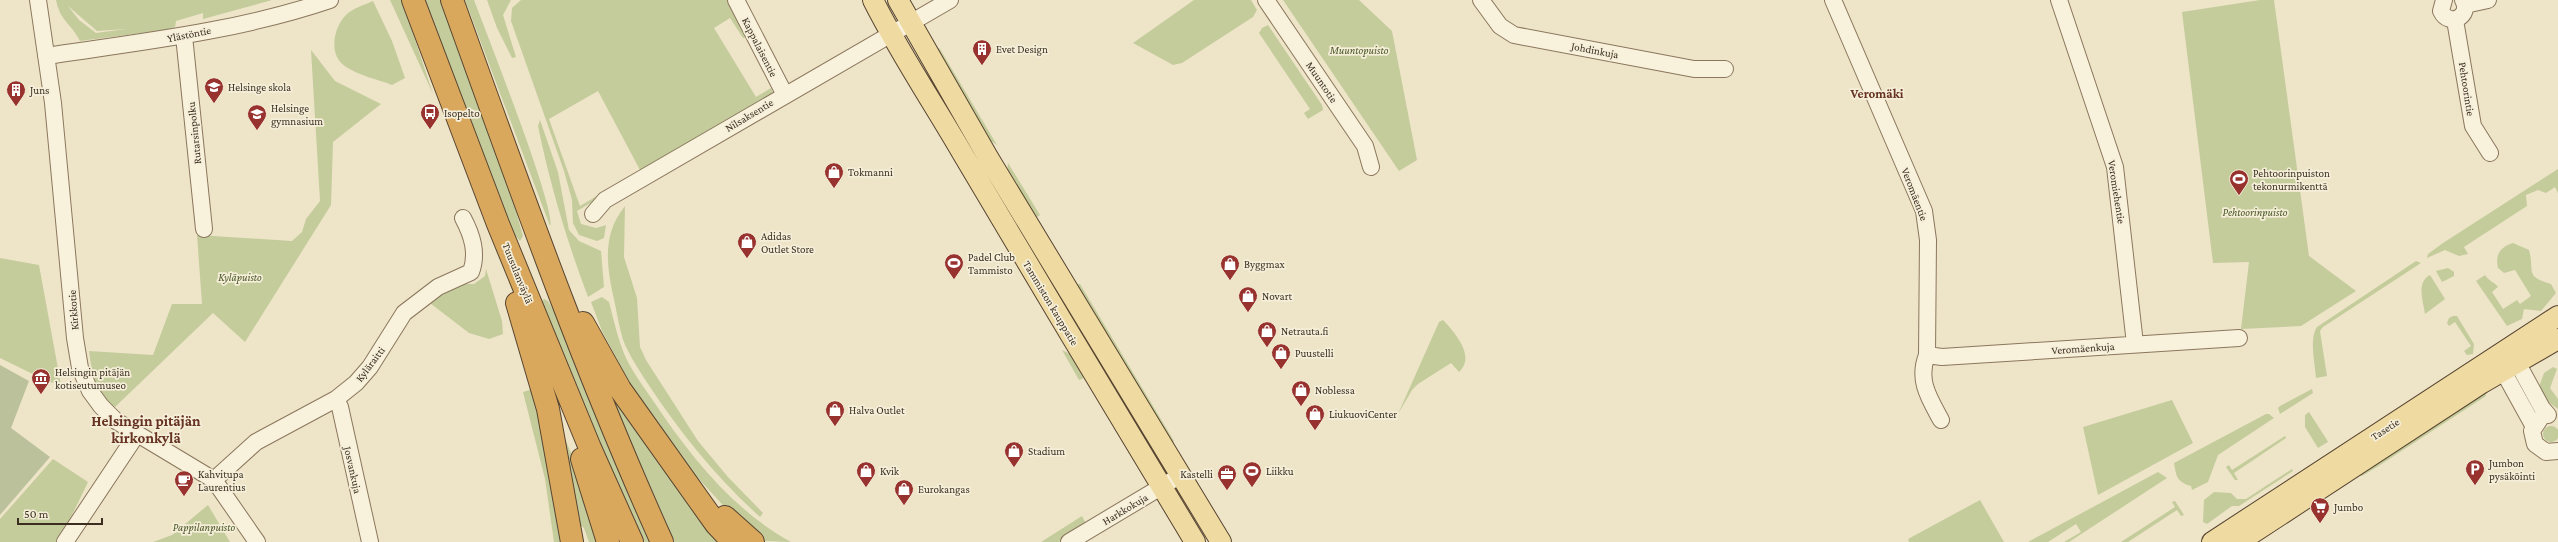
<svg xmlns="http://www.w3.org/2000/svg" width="2558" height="542" font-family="'Crimson Pro',serif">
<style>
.green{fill:#c4cc9c;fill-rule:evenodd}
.cemetery{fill:#bbc29b}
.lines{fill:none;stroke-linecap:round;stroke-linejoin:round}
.minor-casing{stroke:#8a775d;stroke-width:18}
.major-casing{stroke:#584531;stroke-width:22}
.highway-casing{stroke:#584531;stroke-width:24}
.minor{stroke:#f8f1dc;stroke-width:16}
.major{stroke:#efdba2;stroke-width:20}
.highway{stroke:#daa85c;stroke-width:22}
.labels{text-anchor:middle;stroke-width:3.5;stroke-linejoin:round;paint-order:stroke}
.street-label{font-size:11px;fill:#3b2e21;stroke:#f5eed8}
.poi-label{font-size:11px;fill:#3b2e21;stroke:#f5eed8;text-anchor:start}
.park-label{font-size:11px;font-style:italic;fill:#495728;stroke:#f5eed8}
.quarter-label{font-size:13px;font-weight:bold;fill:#663221;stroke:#f5eed8}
.district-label{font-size:15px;font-weight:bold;fill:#663221;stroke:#f5eed8}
</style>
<rect width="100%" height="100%" fill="#eee4c8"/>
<path class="green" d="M56,0H272L203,19V13L176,21L175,27L165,30L80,41C71,23 60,21 56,0ZM68,6L97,31L126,29L96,33L79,20Z
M390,0H402L433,94Z
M425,0H443L501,159L523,236L520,241L514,234Z
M465,0H474C484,27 558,213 550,226Z
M487,0H511L503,15L516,57L512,58L497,28Z
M521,0H729L748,36L743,38L730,18L714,28L756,97L771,88L773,93L644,172L640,170L598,91L549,119L580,206L607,190V193L577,211L581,224L596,228L606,225L604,238L597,241L579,235L573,223L572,200L564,171L511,21L512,8Z
M1194,0H1251L1257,10L1253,17L1182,63L1173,65L1133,43Z
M1283,0H1359L1392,31L1417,160L1399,171Z
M2260,0H2274L2309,256L2356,291L2301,326L2241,329L2249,262L2213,263L2182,12Z
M373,1L392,41L405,78L392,85C377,79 360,76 346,67C328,56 333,28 346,15C353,8 364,5 373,1Z
M1268,25L1322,105L1323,110L1308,119L1304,113L1310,109L1259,33L1262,28Z
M931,44L940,49L997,145L988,139Z
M311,50L335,81L381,104L333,142L331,205L245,342L213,313L115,407C95,393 92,373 89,351L153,355L172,304H202L197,235L292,241L302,232L306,219L320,201Z
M540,120L558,172L569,230L579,241L601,251L604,287L588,297C567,241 550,185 538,126Z
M1008,163L1040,215L1037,217C1025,204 1004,183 1008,163Z
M2558,169V193L2555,187L2546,193L2538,190L2526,195L2527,206L2464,247L2468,254L2459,256L2445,250L2427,258L2428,254L2443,243Z
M625,206L624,257L637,298L640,347L646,360L698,441L728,477L763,513L760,517C717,478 682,435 650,387C641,373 632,360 625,345C619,330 617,311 613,295C606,263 603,233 625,206Z
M2513,243L2529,250C2535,272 2524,276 2551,284L2556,293L2541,311L2524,309L2522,319L2507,326L2476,281L2485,275C2489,281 2494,282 2498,287L2492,292L2503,309L2517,300L2520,304L2531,296L2515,270L2504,273L2498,268C2495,255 2500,247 2513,243Z
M0,258L39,265L61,385L47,381L0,358Z
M2416,261L2421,263L2323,327L2320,331L2327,376L2316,378C2315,363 2309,339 2317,327Z
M2448,268L2454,272V276L2442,282L2436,271Z
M486,269L502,321L503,334L489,339L469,333L426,300L463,284H474L485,276Z
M2430,275L2445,299L2425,314C2423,301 2416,282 2430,275Z
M1076,284H1080L1174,441L1172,445Z
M602,297L609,302C614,321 618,340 626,358C633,373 644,387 654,402C690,456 733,510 791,542L765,541L732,515L685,464L634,391L602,331L591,302Z
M544,299L548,301L568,337L652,542H640L541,302Z
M2453,316H2457L2474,344L2473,354L2467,355L2464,351L2471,346L2455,322L2449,326L2447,323L2449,318Z
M1443,320C1455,333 1476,356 1459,372L1451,363L1418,384L1412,390L1398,414L1439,322Z
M1062,350L1070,354L1084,378L1079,380Z
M2553,367L2557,369L2550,388L2558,399V409L2547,401L2539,387L2544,373Z
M533,389L538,408L562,542H554L545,479L523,392Z
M2312,389L2313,393L2280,414L2278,408L2280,406Z
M609,390L726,542H674Z
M2485,391L2486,396L2377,467L2362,476H2358Z
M2172,400L2193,443L2098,495L2083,427Z
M2309,412L2327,440L2328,442L2318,448L2305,427V415Z
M2266,414H2269L2274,418L2218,455L2208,482L2192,490L2191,486C2177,482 2176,476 2174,463Z
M2543 434a8 8 0 1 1 16 0a8 8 0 1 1-16 0Z
M564,436L588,495L602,542H589L584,528L579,524Z
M2285,436L2286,438L2234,473L2238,480H2235L2226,467L2229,465L2232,470Z
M53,459L88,482L59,542H0V519Z
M2292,469L2293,471L2239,506H2232L2207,524L2203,522L2204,500L2214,492L2231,493L2237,499H2246Z
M2158,472L2167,478L2069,542H2064L2081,532L2076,524L2048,542H2028Z
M1980,500L2004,542H1909L1908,539Z
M2175,501L2184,515L2181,516L2177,510L2128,542H2121L2175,507L2172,502Z
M208,505L230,542H153L172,535Z
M1082,516L1087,526L1059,542H1041Z"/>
<path class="cemetery" d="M0,365L29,381L11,428L50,457L0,515Z"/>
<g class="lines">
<defs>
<path id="minor" d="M38,0L53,103L75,338L80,368L90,391L101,406L116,421L214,480L257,542
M736,0L785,95
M1266,0L1365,146L1371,167
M1481,0L1500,26L1514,35L1694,69H1725
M1833,0L1924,211L1928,240L1927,355C1917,380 1929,398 1941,420
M2059,0L2115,167L2135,344
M2444,0L2441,11C2449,28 2472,16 2463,0
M2465,5L2488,0
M2455,20L2473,126L2490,153
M184,36L204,229
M46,56C141,42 239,31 330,0
M593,214L605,200L950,0
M2512,353L2542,408L2548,415
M1927,355L1942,357L2239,338
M2497,360L2534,427
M336,399L340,407L370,542
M2540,419L2532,431L2535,444L2546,452L2558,451
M214,480L256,442L336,399L356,383L370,367L404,313L438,287L471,272C478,253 472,235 463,218
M65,542L137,434
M1069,542L1181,475"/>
<path id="major" d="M873,0C900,54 934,104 964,156C1040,285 1118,414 1195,542
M898,0L989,159L1221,542
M2212,542L2558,316
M2239,542L2482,383L2558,339"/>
<path id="highway" d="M413,0L498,224L590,448L632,542
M452,0C518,183 582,365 662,542
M517,303L548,409L572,542
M583,323L620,389L716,524L733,542
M582,459L608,542
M725,517L753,542"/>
</defs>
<use href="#minor" class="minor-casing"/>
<use href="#major" class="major-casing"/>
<use href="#highway" class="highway-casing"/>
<use href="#minor" class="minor"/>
<use href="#major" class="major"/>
<use href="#highway" class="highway"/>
</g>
<defs>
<symbol id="building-pin" viewBox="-11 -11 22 30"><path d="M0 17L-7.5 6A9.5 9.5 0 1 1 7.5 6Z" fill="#98322e" stroke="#f5eed8"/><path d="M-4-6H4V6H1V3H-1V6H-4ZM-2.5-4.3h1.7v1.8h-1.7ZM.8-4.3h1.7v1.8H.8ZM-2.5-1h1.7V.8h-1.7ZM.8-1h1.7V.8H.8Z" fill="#fff"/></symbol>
<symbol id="school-pin" viewBox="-11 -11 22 30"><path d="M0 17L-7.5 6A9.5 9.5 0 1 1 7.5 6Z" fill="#98322e" stroke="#f5eed8"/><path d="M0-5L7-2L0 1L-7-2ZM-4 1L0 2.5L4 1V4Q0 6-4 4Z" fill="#fff"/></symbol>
<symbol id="bus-pin" viewBox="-11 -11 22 30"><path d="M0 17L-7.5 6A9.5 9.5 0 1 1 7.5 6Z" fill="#98322e" stroke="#f5eed8"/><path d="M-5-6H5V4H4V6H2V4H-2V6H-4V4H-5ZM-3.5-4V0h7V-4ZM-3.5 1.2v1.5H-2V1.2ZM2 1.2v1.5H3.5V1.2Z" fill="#fff"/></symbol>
<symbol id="shop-pin" viewBox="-11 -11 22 30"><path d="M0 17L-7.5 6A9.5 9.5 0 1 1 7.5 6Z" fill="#98322e" stroke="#f5eed8"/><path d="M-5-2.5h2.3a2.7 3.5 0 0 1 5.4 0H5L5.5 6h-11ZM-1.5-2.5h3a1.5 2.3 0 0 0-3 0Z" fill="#fff"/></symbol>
<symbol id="stadium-pin" viewBox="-11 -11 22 30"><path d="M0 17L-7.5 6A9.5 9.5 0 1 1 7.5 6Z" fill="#98322e" stroke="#f5eed8"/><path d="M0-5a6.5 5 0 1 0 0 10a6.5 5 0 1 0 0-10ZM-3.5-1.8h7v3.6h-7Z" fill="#fff"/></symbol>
<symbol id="museum-pin" viewBox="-11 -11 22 30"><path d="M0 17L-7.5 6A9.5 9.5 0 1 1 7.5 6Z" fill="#98322e" stroke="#f5eed8"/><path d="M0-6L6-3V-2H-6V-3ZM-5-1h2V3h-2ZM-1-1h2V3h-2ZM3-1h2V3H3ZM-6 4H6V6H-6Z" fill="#fff"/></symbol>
<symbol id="parking-pin" viewBox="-11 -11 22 30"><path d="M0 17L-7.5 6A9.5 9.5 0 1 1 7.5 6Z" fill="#98322e" stroke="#f5eed8"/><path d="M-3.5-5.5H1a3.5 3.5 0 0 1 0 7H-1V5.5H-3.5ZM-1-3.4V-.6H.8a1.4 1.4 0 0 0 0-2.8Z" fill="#fff"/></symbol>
<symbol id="office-pin" viewBox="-11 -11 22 30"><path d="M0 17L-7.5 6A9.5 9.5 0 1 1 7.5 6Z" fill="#98322e" stroke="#f5eed8"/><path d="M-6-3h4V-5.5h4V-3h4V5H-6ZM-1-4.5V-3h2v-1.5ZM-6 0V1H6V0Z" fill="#fff"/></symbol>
<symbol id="cafe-pin" viewBox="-11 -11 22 30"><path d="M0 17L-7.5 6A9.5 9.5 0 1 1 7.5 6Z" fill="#98322e" stroke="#f5eed8"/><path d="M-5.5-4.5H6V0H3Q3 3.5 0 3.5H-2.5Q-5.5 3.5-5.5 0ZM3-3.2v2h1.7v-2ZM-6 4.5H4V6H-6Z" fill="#fff"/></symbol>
<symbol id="supermarket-pin" viewBox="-11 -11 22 30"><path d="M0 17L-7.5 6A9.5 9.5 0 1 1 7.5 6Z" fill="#98322e" stroke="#f5eed8"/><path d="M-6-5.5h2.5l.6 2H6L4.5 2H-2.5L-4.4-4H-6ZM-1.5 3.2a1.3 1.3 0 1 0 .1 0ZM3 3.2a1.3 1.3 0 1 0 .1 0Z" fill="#fff"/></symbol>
</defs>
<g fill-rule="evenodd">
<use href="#building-pin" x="971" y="38" width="22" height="30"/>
<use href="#school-pin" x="203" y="76" width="22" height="30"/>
<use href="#building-pin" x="5" y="79" width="22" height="30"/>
<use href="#bus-pin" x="419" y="102" width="22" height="30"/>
<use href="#school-pin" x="246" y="103" width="22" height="30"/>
<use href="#shop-pin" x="823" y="161" width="22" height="30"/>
<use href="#stadium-pin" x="2228" y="168" width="22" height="30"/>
<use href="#shop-pin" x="736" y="231" width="22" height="30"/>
<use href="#stadium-pin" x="943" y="252" width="22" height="30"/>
<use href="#shop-pin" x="1219" y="253" width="22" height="30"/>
<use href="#shop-pin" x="1237" y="285" width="22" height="30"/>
<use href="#shop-pin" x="1256" y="320" width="22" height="30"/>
<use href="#shop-pin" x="1270" y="342" width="22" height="30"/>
<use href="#museum-pin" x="30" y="367" width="22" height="30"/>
<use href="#shop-pin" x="1290" y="379" width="22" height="30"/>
<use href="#shop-pin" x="824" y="399" width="22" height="30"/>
<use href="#shop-pin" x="1304" y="403" width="22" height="30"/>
<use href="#shop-pin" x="1003" y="440" width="22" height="30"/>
<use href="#parking-pin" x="2464" y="458" width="22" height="30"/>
<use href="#shop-pin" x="855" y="460" width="22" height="30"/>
<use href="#stadium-pin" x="1241" y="460" width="22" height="30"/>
<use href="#office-pin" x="1216" y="463" width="22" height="30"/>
<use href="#cafe-pin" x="173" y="469" width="22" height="30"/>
<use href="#shop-pin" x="893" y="478" width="22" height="30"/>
<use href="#supermarket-pin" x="2309" y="496" width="22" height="30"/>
</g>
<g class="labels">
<g class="street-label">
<text transform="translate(189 34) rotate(-11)" y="4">Ylästöntie</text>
<text transform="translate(760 47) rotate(63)" y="4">Kappalaisentie</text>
<text transform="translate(1595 50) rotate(11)" y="4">Johdinkuja</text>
<text transform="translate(1322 82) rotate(56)" y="4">Muuntotie</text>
<text transform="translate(2467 89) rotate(81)" y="4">Pehtoorintie</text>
<text transform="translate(749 115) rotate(-31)" y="4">Nilsaksentie</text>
<text transform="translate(194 133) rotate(-96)" y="4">Rutarsinpolku</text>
<text transform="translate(2117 192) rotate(81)" y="4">Veromiehentie</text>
<text transform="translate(1915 194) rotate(69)" y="4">Veromäentie</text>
<text transform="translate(518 273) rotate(68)" y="4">Tuusulanväylä</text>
<text transform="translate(1051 303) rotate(59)" y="4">Tammiston kauppatie</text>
<text transform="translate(73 310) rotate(-94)" y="4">Kirkkotie</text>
<text transform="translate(2083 348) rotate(-4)" y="4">Veromäenkuja</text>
<text transform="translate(370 364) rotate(-53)" y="4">Kyläraitti</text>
<text transform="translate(2385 429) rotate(-33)" y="4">Tasetie</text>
<text transform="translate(353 470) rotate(77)" y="4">Josvankuja</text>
<text transform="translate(1125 509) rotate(-31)" y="4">Harkkokuja</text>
</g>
<g class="poi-label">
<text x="996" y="53">Evet Design</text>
<text x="228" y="91">Helsinge skola</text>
<text x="30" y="94">Juns</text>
<text x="271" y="112">Helsinge<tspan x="271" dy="13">gymnasium</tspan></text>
<text x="444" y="117">Isopelto</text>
<text x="848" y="176">Tokmanni</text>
<text x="2253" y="177">Pehtoorinpuiston<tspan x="2253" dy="13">tekonurmikenttä</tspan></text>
<text x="761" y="240">Adidas<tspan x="761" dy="13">Outlet Store</tspan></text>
<text x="968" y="261">Padel Club<tspan x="968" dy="13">Tammisto</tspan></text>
<text x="1244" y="268">Byggmax</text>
<text x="1262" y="300">Novart</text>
<text x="1281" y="335">Netrauta.fi</text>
<text x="1295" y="357">Puustelli</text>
<text x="55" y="376">Helsingin pitäjän<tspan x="55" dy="13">kotiseutumuseo</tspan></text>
<text x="1315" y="394">Noblessa</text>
<text x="849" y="414">Halva Outlet</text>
<text x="1329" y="418">LiukuoviCenter</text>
<text x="1028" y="455">Stadium</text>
<text x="2489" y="467">Jumbon<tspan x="2489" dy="13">pysäköinti</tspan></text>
<text x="880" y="475">Kvik</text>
<text x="1266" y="475">Liikku</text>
<text x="198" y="478">Kahvitupa<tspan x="198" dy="13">Laurentius</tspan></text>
<text x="1213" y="478" text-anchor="end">Kastelli</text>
<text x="918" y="493">Eurokangas</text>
<text x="2334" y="511">Jumbo</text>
</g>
<g class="park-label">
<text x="1359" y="54">Muuntopuisto</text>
<text x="2255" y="216">Pehtoorinpuisto</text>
<text x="240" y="281">Kyläpuisto</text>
<text x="204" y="531">Pappilanpuisto</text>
</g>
<g class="quarter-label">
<text x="1877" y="98">Veromäki</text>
</g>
<g class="district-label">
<text x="146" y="426">Helsingin pitäjän<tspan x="146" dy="17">kirkonkylä</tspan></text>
</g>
</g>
<path d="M18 518v6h84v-6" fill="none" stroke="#3b2e21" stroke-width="2"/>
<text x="24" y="518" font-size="12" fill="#3b2e21" stroke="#f5eed8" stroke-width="3" paint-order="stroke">50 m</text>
</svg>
